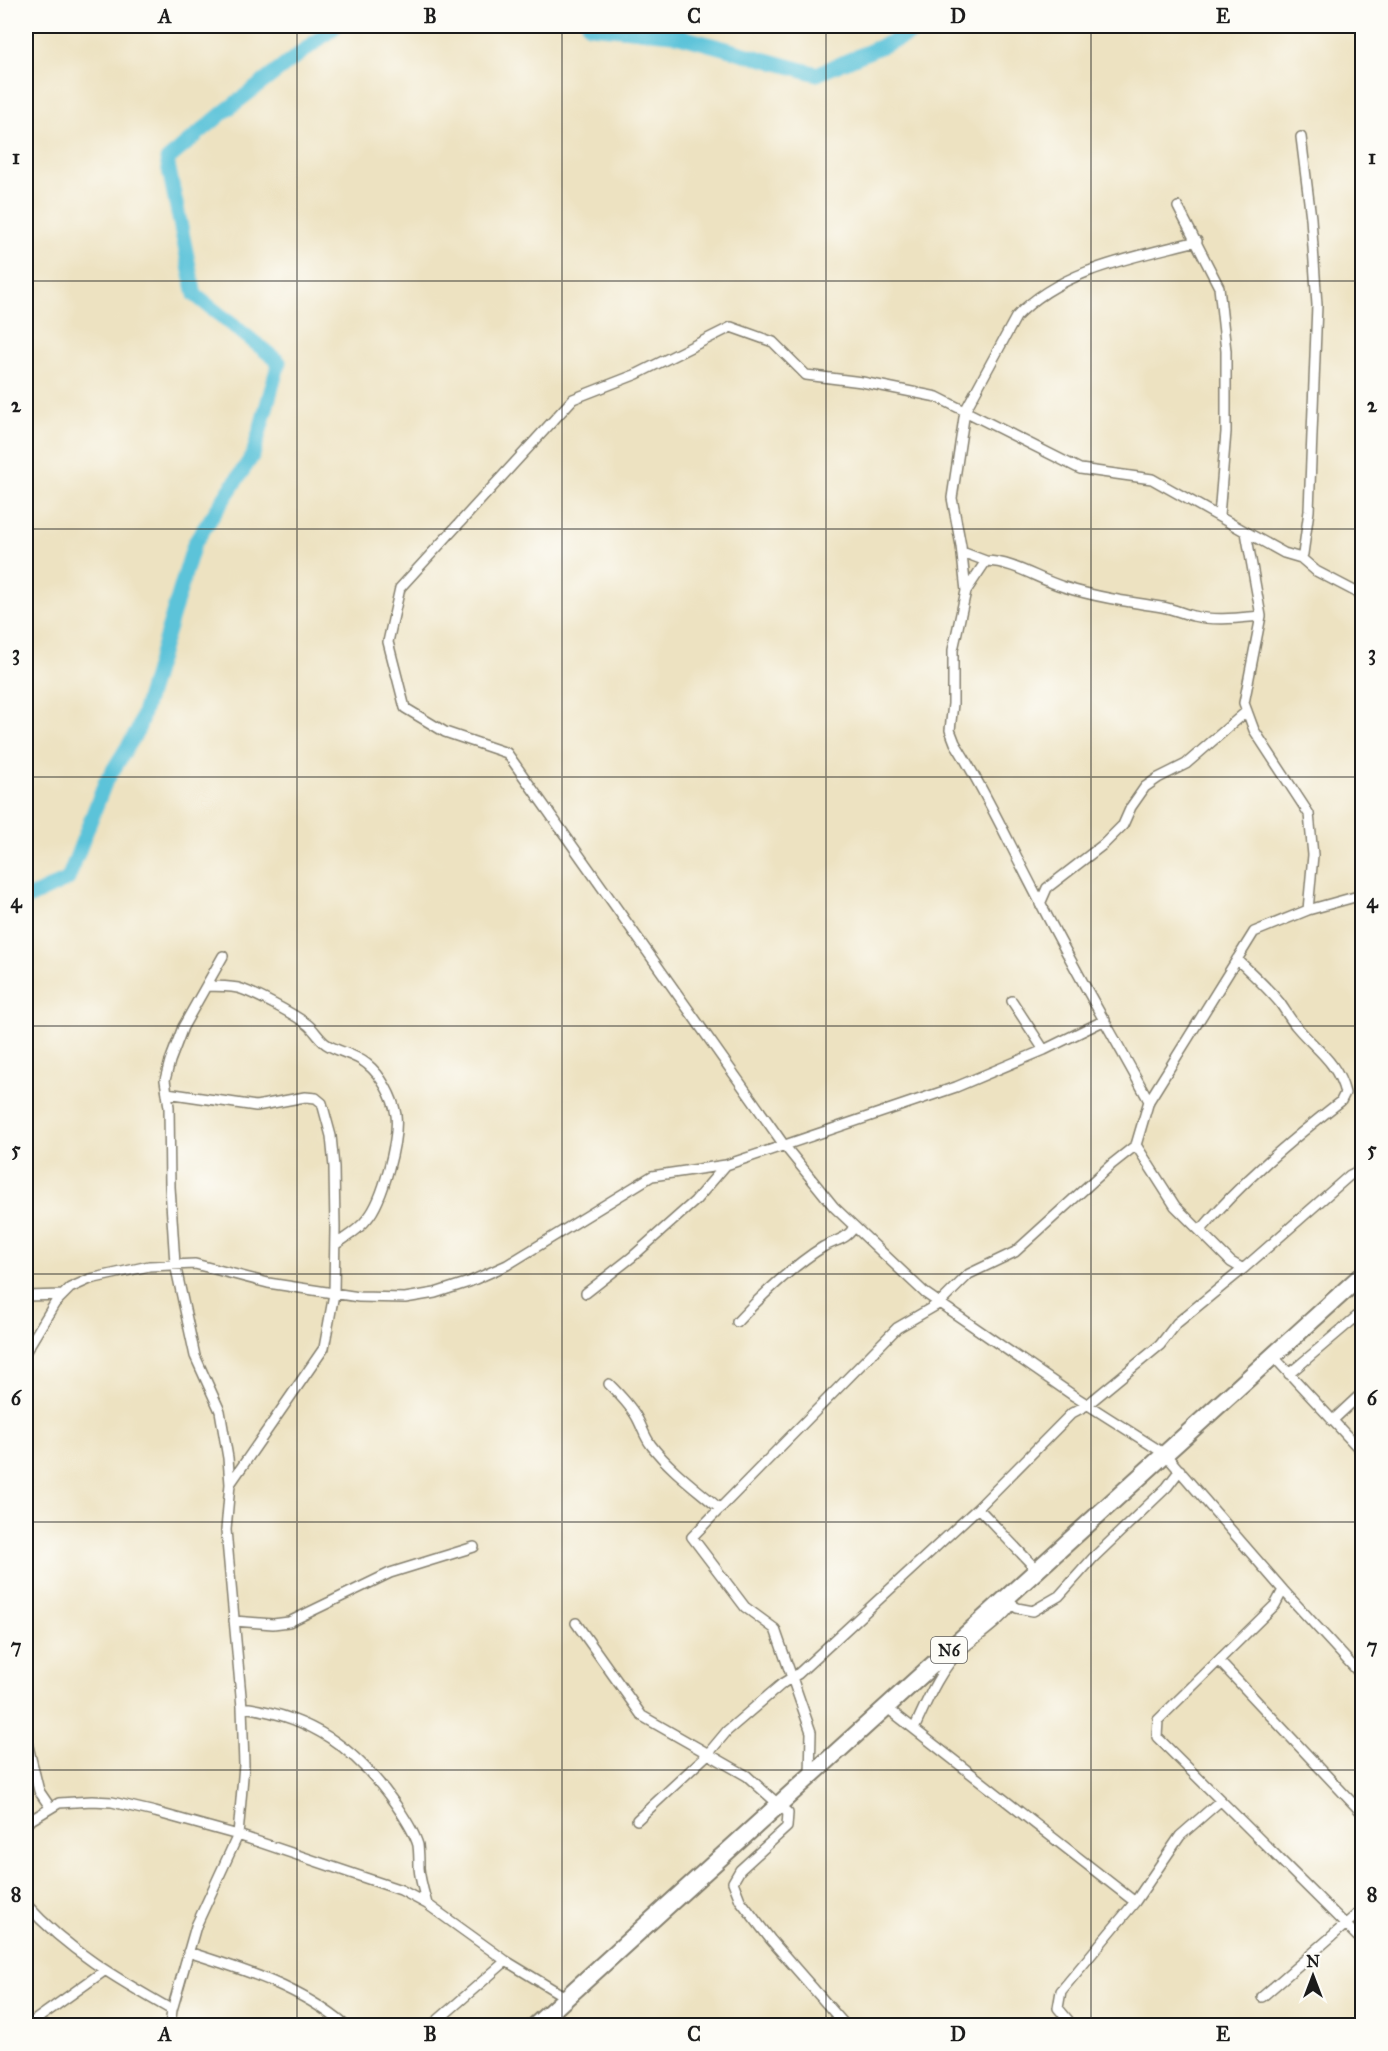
<svg xmlns="http://www.w3.org/2000/svg" width="1388" height="2051" font-family="'IM FELL Great Primer',serif">
<style>
.lines{fill:none;stroke-linecap:round;stroke-linejoin:round}
.river{stroke:#5cc3d9;stroke-width:15}
.street-casing{stroke:#847f6e;stroke-width:12}
.highway-casing{stroke:#847f6e;stroke-width:20}
.street{stroke:#fff;stroke-width:9}
.highway{stroke:#fff;stroke-width:16}
.grid{fill:none;stroke:#1c1c1c;stroke-width:1.5;stroke-opacity:0.55}
.labels{text-anchor:middle;stroke-width:6;stroke-linejoin:round;paint-order:stroke}
.shield{fill:#fdfcf7;stroke:#605f5e;stroke-width:1.5}
.shield-label{font-size:16px;font-weight:bold;fill:#1c1c1c}
.neatline{fill:none;stroke:#1c1c1c;stroke-width:2}
.grid-label{font-size:20px;text-anchor:middle;font-weight:bold;fill:#1c1c1c}
</style>
<rect width="100%" height="100%" fill="#fdfcf7"/>
<filter id="ink" filterUnits="userSpaceOnUse"><feTurbulence type="fractalNoise" baseFrequency=".0167" numOctaves="2"/><feDisplacementMap in="SourceGraphic" scale="12" xChannelSelector="R" yChannelSelector="G"/><feConvolveMatrix kernelMatrix="1 2 1 2 8 2 1 2 1" color-interpolation-filters="sRGB"/></filter>
<filter id="wash" filterUnits="userSpaceOnUse"><feTurbulence type="fractalNoise" baseFrequency=".008" numOctaves="4" result="noise"/><feDisplacementMap in="SourceGraphic" scale="24" xChannelSelector="R" yChannelSelector="G"/><feGaussianBlur stdDeviation="1.35" result="paint"/><feColorMatrix in="noise" values="0 0 0 0 0 0 0 0 0 0 0 0 0 0 0 0 0 1.4 0 .05"/><feComposite in="paint" operator="in"/></filter>
<g filter="url(#wash)">
<rect width="100%" height="100%" fill="#ede2c1"/>
<g class="lines">
<path class="river" d="M589,26L672,34L817,74L928,26
M26,899L68,879L105,783L138,730L194,544L253,455L279,362L195,295L167,160L224,112L336,26"/>
</g>
</g>
<g filter="url(#ink)">
<g class="lines">
<defs>
<path id="street" d="M1178,207L1219,287L1226,351V432L1219,516
M1246,532L1284,553L1301,558L1303,554L1309,511L1317,305L1311,218L1301,137
M962,552L986,561
M1301,558L1316,571L1362,595
M966,591L986,561C1015,562 1037,579 1064,587C1095,597 1129,602 1162,607C1173,609 1182,613 1193,616C1216,621 1238,618 1261,616
M1362,895L1308,910L1254,932L1149,1101L1136,1145L1175,1206L1231,1262L1243,1269L1350,1175L1362,1169
M1040,904L1047,888L1104,844L1123,825L1131,807L1145,787L1158,778L1186,764L1247,711
M1308,910L1313,855L1309,814L1254,730L1244,703L1261,616L1246,532L1152,479L1080,469L937,397L862,382L806,375L773,342L731,327L637,374L573,399L400,588L388,642L405,708L445,732L507,753L784,1145L834,1207L925,1293L1074,1396L1165,1454L1283,1590L1362,1676
M223,956L183,1027L170,1061L165,1080L169,1107L170,1187L175,1264L195,1356L220,1411L228,1458L230,1484
M206,986C216,986 227,986 238,988C255,993 292,1013 307,1024C314,1029 318,1038 326,1044C338,1052 355,1054 367,1064C381,1075 393,1097 396,1115C399,1139 383,1201 367,1219C359,1230 346,1237 335,1245
M1012,1001L1044,1050
M167,1093L256,1106L305,1097L316,1098L322,1103L331,1136L334,1167L335,1228L334,1294L324,1348L230,1484L226,1530L242,1707L244,1765L238,1835L196,1926L172,2010L170,2026
M1149,1101C1113,1035 1075,971 1041,904C1012,850 988,795 955,743L950,730L953,704V650L966,591L961,546L952,498L965,411L1016,317C1061,269 1135,257 1197,241
M1200,1231C1241,1182 1291,1140 1341,1101L1345,1093C1337,1061 1316,1050 1296,1026C1290,1019 1285,1010 1280,1003C1267,987 1251,973 1237,959
M586,1293L632,1257L695,1201L726,1165
M26,1296L63,1295
M737,1322C760,1297 795,1264 823,1247C835,1240 849,1239 854,1226
M26,1351L55,1303L70,1288L90,1279L149,1266L195,1264L268,1283L359,1297L405,1298L435,1293L469,1282L507,1265L652,1176L726,1165L956,1087L1044,1050L1105,1020
M1273,1356L1362,1452
M1289,1374L1362,1312
M609,1384C619,1394 629,1404 636,1416C642,1426 644,1436 651,1445C670,1470 697,1489 720,1509
M1332,1421L1362,1393
M978,1508L1037,1570
M1283,1590L1275,1605L1158,1720L1157,1737L1362,1941
M1006,1598L1017,1608L1033,1611L1059,1596L1093,1558L1167,1487L1180,1470
M234,1621L273,1624L289,1622L390,1573L474,1547
M576,1623L642,1716L747,1776L788,1813L787,1827L740,1870L733,1882L740,1900L771,1940L846,2026
M1219,1661L1362,1813
M242,1707C311,1716 356,1748 396,1805C404,1817 414,1831 418,1845C419,1853 419,1861 419,1868C420,1880 424,1893 427,1904
M886,1707L1135,1902
M914,1729C927,1701 938,1672 961,1650C979,1635 998,1623 1013,1604
M26,1738L39,1791L50,1807
M810,1777L811,1732L775,1629L745,1607L692,1537L897,1328L940,1303L969,1274L1015,1252L1112,1164L1136,1145
M637,1820L707,1755L727,1731L783,1683L798,1674L978,1508L1072,1413L1087,1405L1160,1345L1177,1323L1243,1269
M26,1823L59,1803L92,1801L112,1802L155,1812L238,1835L401,1890L427,1904L506,1961L567,1998
M26,1904C67,1950 119,1980 172,2010
M188,1952C245,1970 300,1987 346,2026
M1262,1997L1362,1910
M553,2009L562,2026
M27,2026L104,1971
M431,2026L506,1961
M1073,2026L1058,2008L1061,1991L1135,1902L1180,1836L1220,1801"/>
<path id="highway" d="M535,2026L1362,1275"/>
</defs>
<use href="#street" class="street-casing"/>
<use href="#highway" class="highway-casing"/>
<use href="#street" class="street"/>
<use href="#highway" class="highway"/>
</g>
</g>
<path class="grid" d="M297,26V2026M562,26V2026M826,26V2026M1091,26V2026M26,281H1362M26,529H1362M26,777H1362M26,1026H1362M26,1274H1362M26,1522H1362M26,1770H1362"/>
<g class="labels">
<rect class="shield" x="931" y="1637" width="36" height="26" rx="4.5"/>
<g class="shield-label">
<text x="949" y="1656">N6</text>
</g>
</g>
<rect width="1388" height="2051" fill="none" stroke="#fdfcf7" stroke-width="66"/>
<g transform="translate(1313 1976)" stroke="#fdfcf7" stroke-width="4.5" paint-order="stroke">
<path d="M0-4.5L10 22L0 15L-10 22Z" fill="#1c1c1c"/>
<text y="-9" font-size="16" font-weight="bold" text-anchor="middle" fill="#1c1c1c">N</text>
</g>
<rect x="33" y="33" width="1322" height="1985" class="neatline"/>
<g class="grid-label">
<text x="165" y="23">A</text>
<text x="430" y="23">B</text>
<text x="694" y="23">C</text>
<text x="958" y="23">D</text>
<text x="1223" y="23">E</text>
<text x="16" y="164">1</text>
<text x="1372" y="164">1</text>
<text x="16" y="412">2</text>
<text x="1372" y="412">2</text>
<text x="16" y="660">3</text>
<text x="1372" y="660">3</text>
<text x="16" y="908">4</text>
<text x="1372" y="908">4</text>
<text x="16" y="1156">5</text>
<text x="1372" y="1156">5</text>
<text x="16" y="1405">6</text>
<text x="1372" y="1405">6</text>
<text x="16" y="1653">7</text>
<text x="1372" y="1653">7</text>
<text x="16" y="1901">8</text>
<text x="1372" y="1901">8</text>
<text x="165" y="2041">A</text>
<text x="430" y="2041">B</text>
<text x="694" y="2041">C</text>
<text x="958" y="2041">D</text>
<text x="1223" y="2041">E</text>
</g>
</svg>
